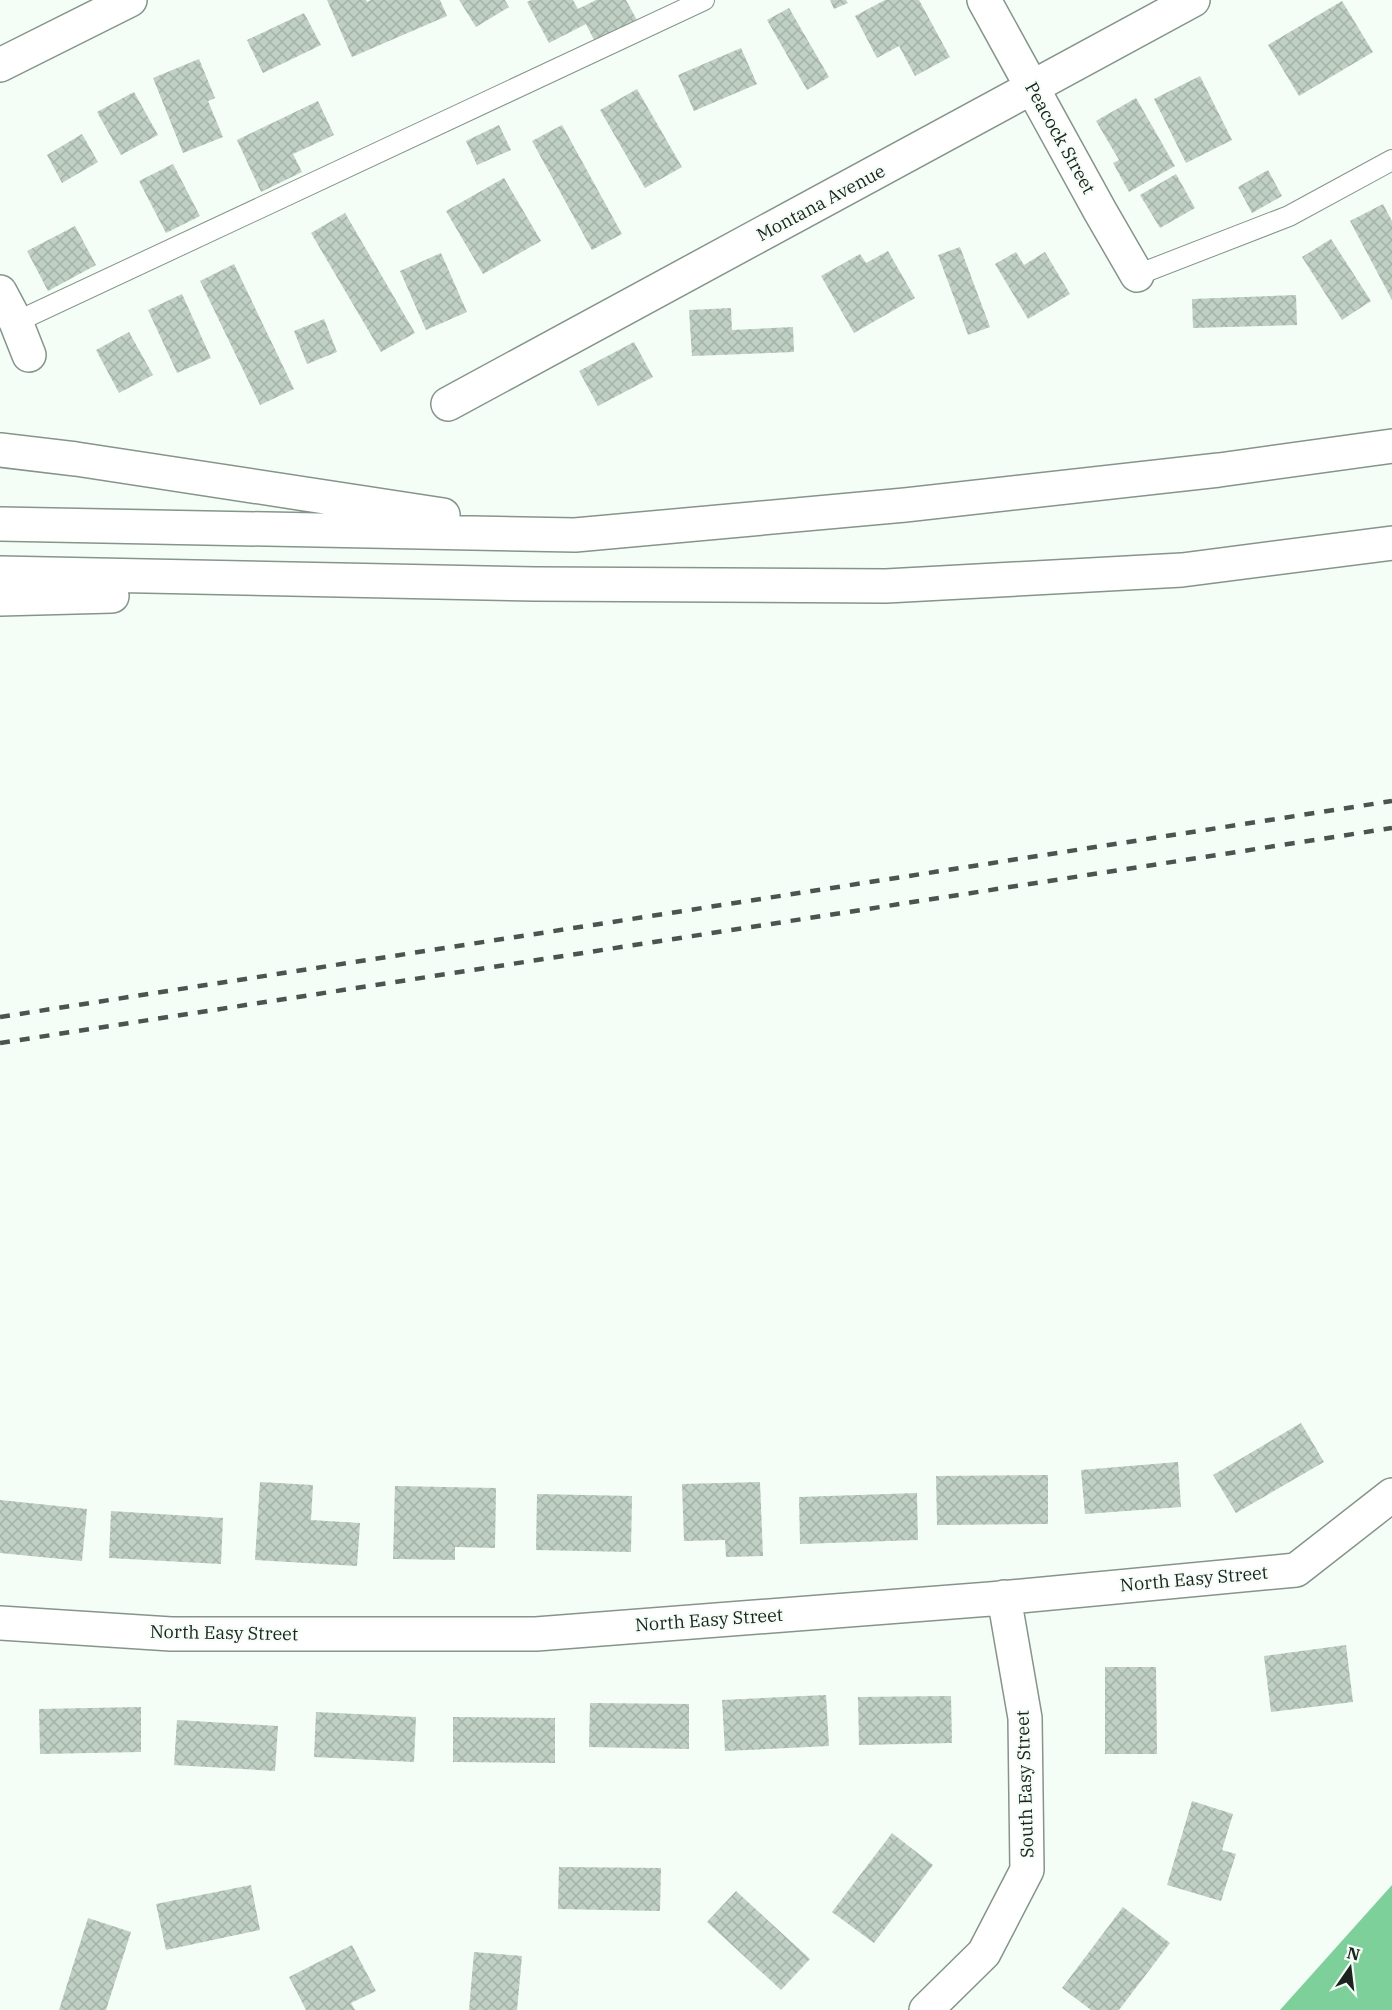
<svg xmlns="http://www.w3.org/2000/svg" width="1392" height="2010" font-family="'IBM Plex Serif',serif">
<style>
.water{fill:#7ed09a}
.building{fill:url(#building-cross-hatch)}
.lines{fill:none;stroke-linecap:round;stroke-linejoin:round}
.service-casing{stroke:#859589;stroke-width:22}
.minor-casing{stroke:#859589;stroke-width:36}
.motorway-casing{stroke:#859589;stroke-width:36}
.service{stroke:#fff;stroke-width:20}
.minor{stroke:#fff;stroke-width:33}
.motorway{stroke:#fff;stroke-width:33}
.rail{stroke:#4d544f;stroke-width:4.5;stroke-dasharray:10 10;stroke-linecap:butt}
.labels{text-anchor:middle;stroke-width:4.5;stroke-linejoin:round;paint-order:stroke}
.street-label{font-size:18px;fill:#1c221e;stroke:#f4fef7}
</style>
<defs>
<pattern id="building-cross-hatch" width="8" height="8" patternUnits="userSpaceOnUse" patternTransform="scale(1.5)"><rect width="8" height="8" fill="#c0d0c4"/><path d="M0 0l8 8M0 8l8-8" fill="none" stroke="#a4b2a8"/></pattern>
</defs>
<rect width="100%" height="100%" fill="#f4fef7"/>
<path class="water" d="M1392,1885V2010H1280Z"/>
<path class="building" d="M327,0H366L367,2L371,0H440L447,16L352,57Z
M459,0H505L509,7L476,27Z
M531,0H573L578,9L596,0H626L638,22L596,44L586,24L549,43L527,2Z
M830,0H846L848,3L834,9Z
M885,0H919L950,57L915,76L899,46L877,58L855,16Z
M1342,1L1373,52L1299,96L1268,45Z
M789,8L829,77L807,90L767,20Z
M304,13L321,45L263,73L247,40Z
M741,48L757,84L694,111L678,75Z
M199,59L215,98L208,101L223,137L183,153L153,78Z
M1200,76L1232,140L1186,163L1154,99Z
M637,89L682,167L645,188L600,110Z
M134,92L158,135L121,155L97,112Z
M1136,98L1175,166L1129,192L1113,163L1119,160L1096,121Z
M318,101L334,135L293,154L302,172L261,192L237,140Z
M499,125L511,150L477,165L466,141Z
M562,125L622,234L592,250L532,141Z
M82,134L98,162L62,183L47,155Z
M173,164L200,216L166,233L139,181Z
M1268,170L1282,196L1252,213L1238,187Z
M1176,174L1195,208L1160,228L1140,195Z
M504,178L541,241L483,274L446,211Z
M1383,204L1392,221V300L1350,221Z
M345,213L415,333L381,352L311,233Z
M75,226L96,265L48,291L27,251Z
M1331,239L1371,301L1342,320L1302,257Z
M960,247L990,327L968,335L938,255Z
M888,251L915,298L854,333L821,276L860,254L866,263Z
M1016,252L1024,265L1045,252L1070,294L1028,319L995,264Z
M441,253L467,312L426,330L400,271Z
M234,264L294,389L260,405L200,281Z
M182,294L211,358L177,373L148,310Z
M1296,295L1297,325L1193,328L1192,299Z
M731,308L732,330L793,327L794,352L692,356L689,310Z
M324,319L337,352L307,364L294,331Z
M129,332L153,375L119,393L96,350Z
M634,342L653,377L598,406L579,371Z
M1301,1423L1324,1462L1236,1513L1213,1475Z
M1178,1462L1181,1507L1085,1514L1081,1470Z
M1048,1475V1524L937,1525L936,1476Z
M260,1482L313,1485L311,1520L360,1523L357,1566L255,1560Z
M760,1482L763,1556L726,1557L725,1540L684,1541L682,1484Z
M395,1486L496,1488L495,1548L455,1547V1560L393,1559Z
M917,1493L918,1540L800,1544L799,1497Z
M537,1494L632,1496L631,1552L536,1550Z
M0,1500L87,1509L82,1561L0,1553Z
M111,1511L223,1518L221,1564L109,1558Z
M1346,1645L1353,1702L1271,1712L1264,1656Z
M1105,1667H1156L1157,1754H1105Z
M826,1695L829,1746L725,1751L722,1700Z
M951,1696L952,1743L859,1745L858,1697Z
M590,1703L689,1704V1749L589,1747Z
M141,1707V1752L40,1754L39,1709Z
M316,1712L416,1717L414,1762L314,1757Z
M453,1717L555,1718V1763L453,1762Z
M177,1720L278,1726L275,1771L174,1765Z
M1192,1801L1233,1814L1222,1850L1236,1854L1221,1901L1167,1885Z
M892,1833L933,1865L874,1943L832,1912Z
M559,1867L661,1868L660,1911L558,1909Z
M251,1885L260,1930L166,1950L156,1904Z
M736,1891L810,1959L781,1990L707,1922Z
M1123,1907L1170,1943L1119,2010H1091L1062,1988Z
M88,1918L131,1932L106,2010H59Z
M352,1945L376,1991L351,2003L355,2010H306L289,1977Z
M474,1952L522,1956L517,2010H469Z"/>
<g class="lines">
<defs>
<path id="service" d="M1137,275L1289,216L1392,160
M16,322L704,0"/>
<path id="minor" d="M984,0L1100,211L1137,275
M0,65L130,0
M0,292L16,322L29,355
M448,404L1193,0
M0,1623L171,1634H536L990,1599L1296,1570L1392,1495
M926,2010L984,1953L1027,1870L1025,1718L1004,1597"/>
<path id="motorway" d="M0,450L76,459L443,515
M0,524L575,535L905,505L1219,470L1392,446
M0,573L535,584L886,586L1182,570L1392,543
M0,599L112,596"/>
</defs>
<use href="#service" class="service-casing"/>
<use href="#minor" class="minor-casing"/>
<use href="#motorway" class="motorway-casing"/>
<use href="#service" class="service"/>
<use href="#minor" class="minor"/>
<use href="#motorway" class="motorway"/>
<path class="rail" d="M0,1017L1392,801
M0,1043L1392,828"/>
</g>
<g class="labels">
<g class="street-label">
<text transform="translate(1060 138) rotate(61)" y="6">Peacock Street</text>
<text transform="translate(821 203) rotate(-28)" y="6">Montana Avenue</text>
<text transform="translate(1194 1579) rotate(-5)" y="6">North Easy Street</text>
<text transform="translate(709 1620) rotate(-4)" y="6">North Easy Street</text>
<text transform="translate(224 1633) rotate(1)" y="6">North Easy Street</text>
<text transform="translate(1025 1784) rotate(-92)" y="6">South Easy Street</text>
</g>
</g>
<g transform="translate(1350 1968) rotate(14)" stroke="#f4fef7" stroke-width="4.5" paint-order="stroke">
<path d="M0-4.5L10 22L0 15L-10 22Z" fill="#1c221e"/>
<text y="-9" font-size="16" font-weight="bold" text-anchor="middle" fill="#1c221e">N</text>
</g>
</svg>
